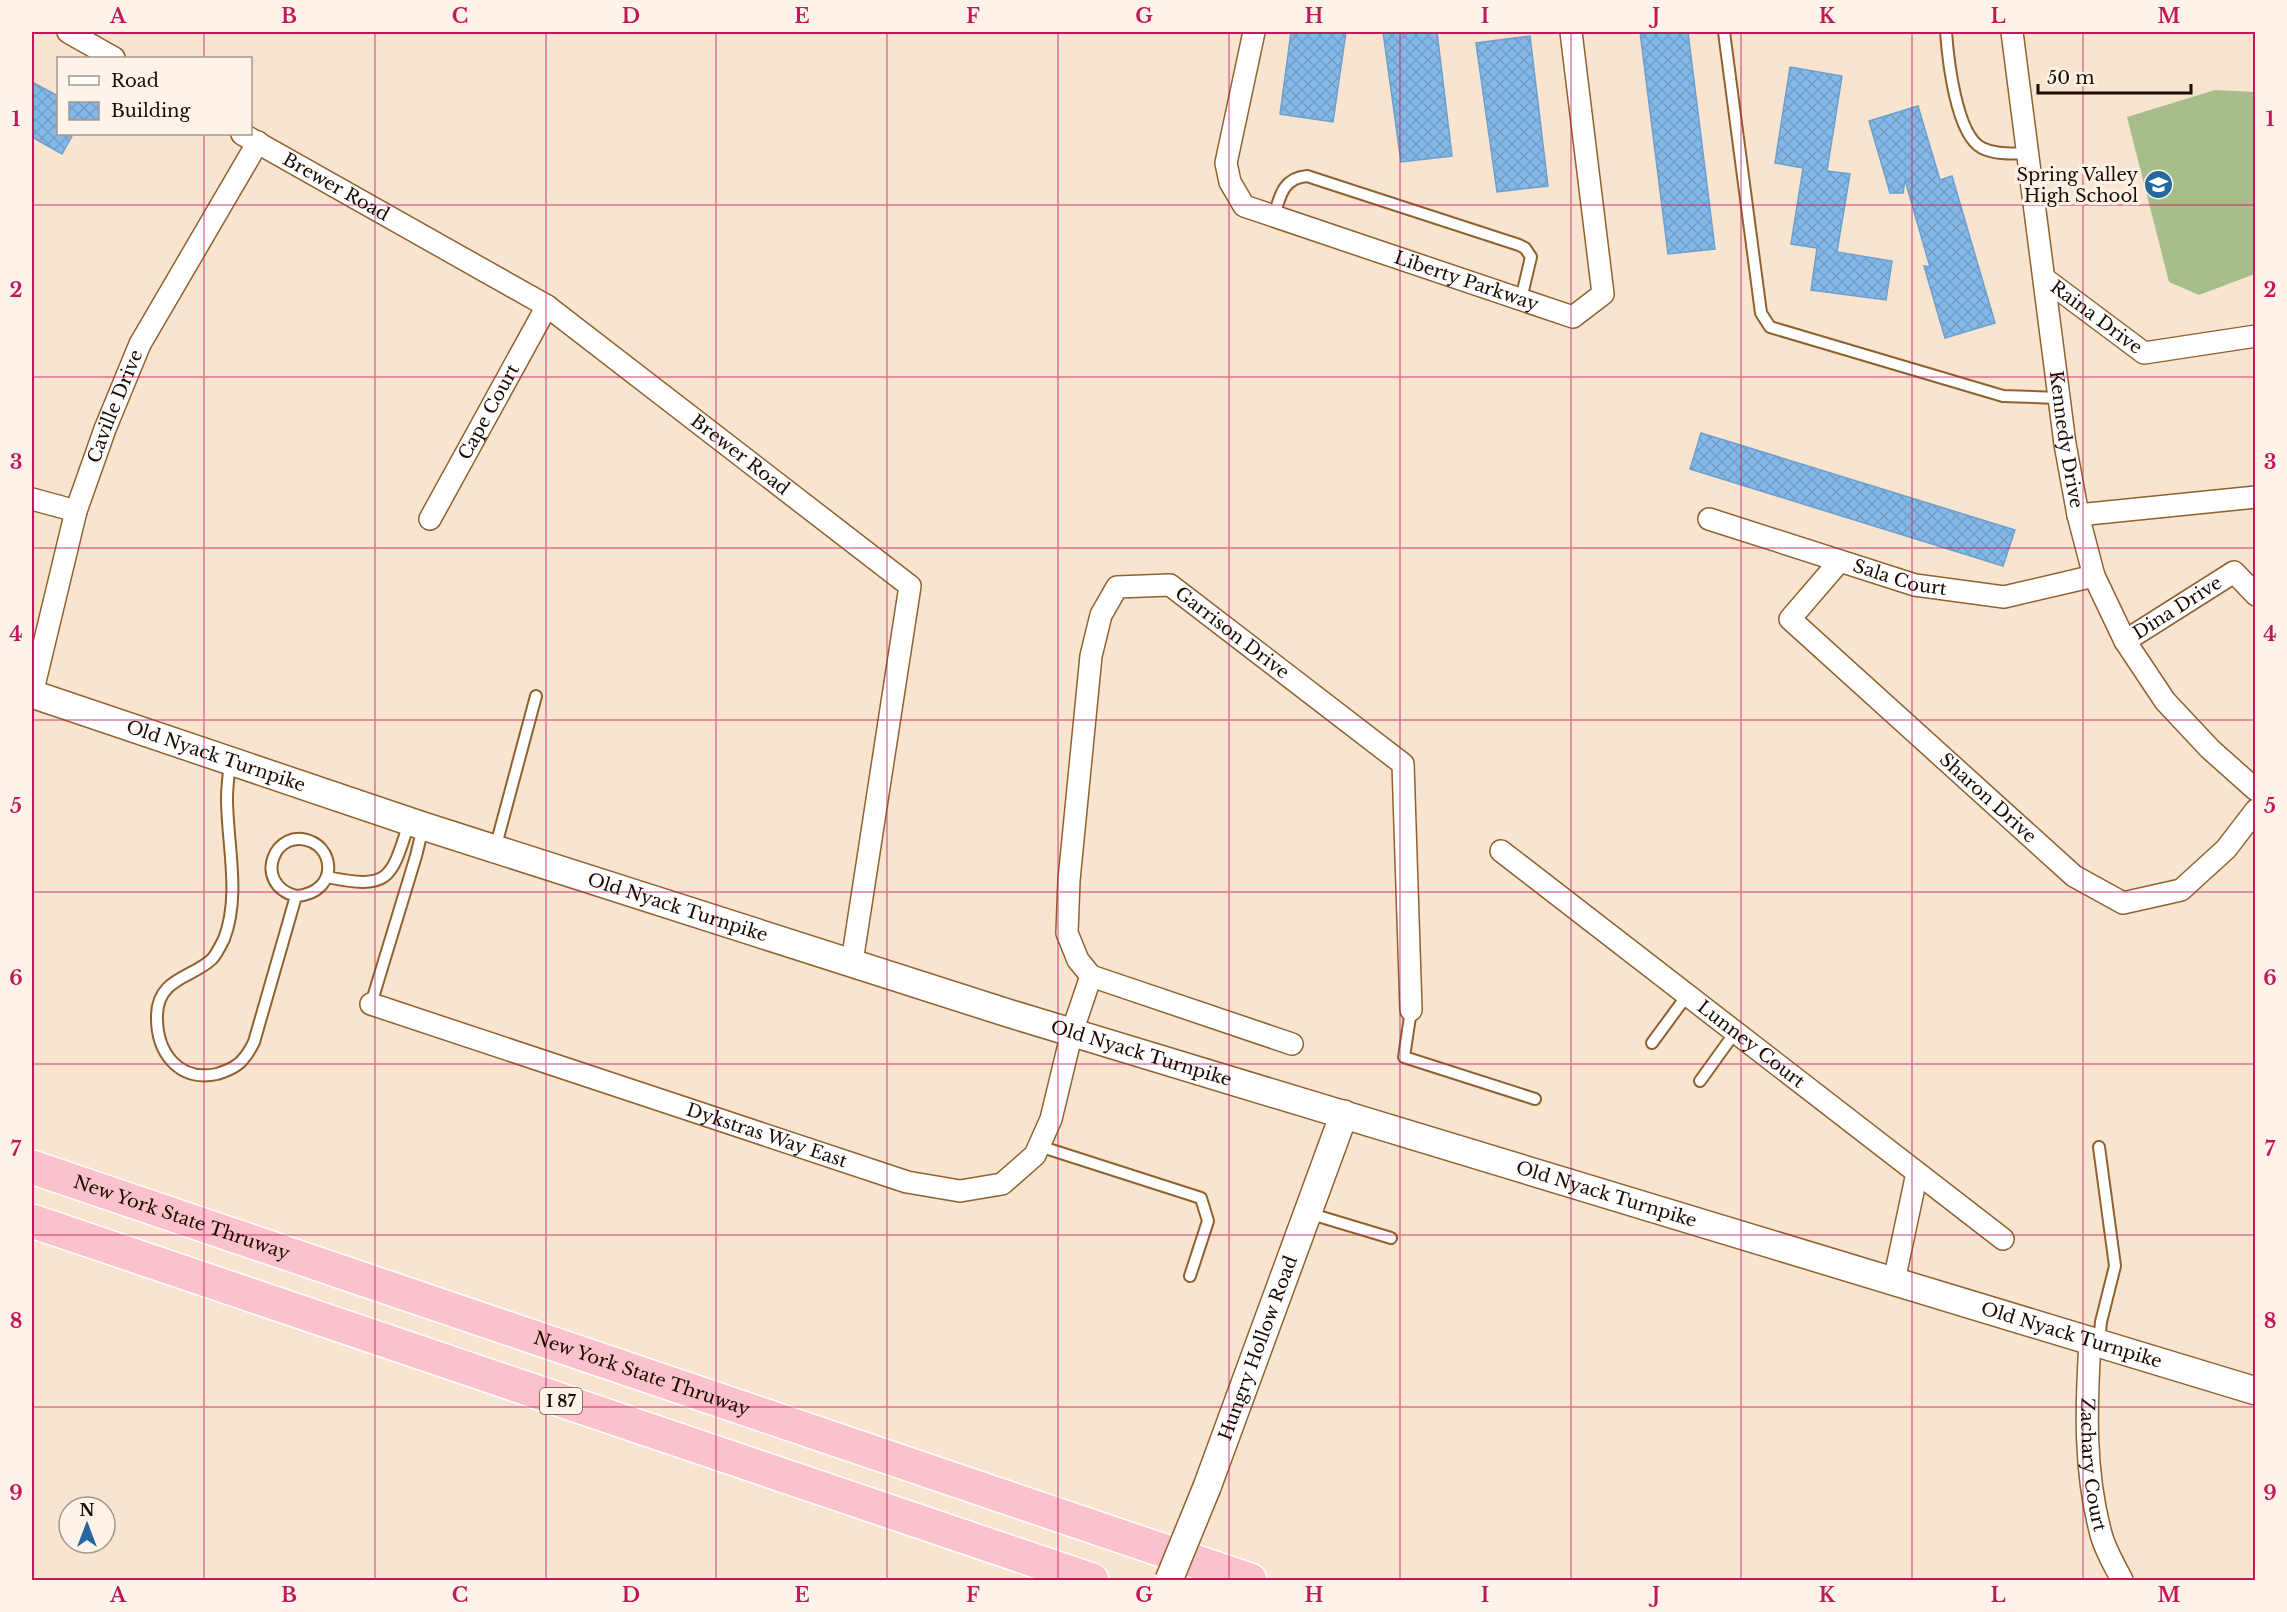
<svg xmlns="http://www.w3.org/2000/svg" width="2287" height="1612" font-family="'Libre Baskerville',serif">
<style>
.grass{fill:#a8be8a}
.building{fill:url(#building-cross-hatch);stroke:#6ca0ce;stroke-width:1.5}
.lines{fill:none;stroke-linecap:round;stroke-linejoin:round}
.service-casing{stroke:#8f622f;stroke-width:14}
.minor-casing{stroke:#8f622f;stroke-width:24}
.tertiary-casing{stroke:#8f622f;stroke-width:30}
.motorway-casing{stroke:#fff;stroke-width:36}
.service{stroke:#fff;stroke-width:10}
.minor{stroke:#fff;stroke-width:21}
.tertiary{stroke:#fff;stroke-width:27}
.motorway{stroke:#fcc2cc;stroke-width:33}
.tertiary-bridge-casing{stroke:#8f622f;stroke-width:30;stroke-linecap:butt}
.tertiary-bridge{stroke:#fff;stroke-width:27}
.grid{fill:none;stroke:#c2185b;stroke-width:1.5;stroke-opacity:0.55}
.labels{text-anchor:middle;stroke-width:6;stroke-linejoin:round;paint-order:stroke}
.shield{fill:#fef3e9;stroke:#605146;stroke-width:1.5}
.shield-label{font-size:16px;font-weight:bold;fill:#1d0c00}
.poi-label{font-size:18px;fill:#1d0c00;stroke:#fef3e9;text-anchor:end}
.street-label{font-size:18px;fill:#1d0c00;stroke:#fef3e9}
.neatline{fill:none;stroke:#c2185b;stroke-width:2}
.grid-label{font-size:20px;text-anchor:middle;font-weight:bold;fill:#c2185b}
</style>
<defs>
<pattern id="building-cross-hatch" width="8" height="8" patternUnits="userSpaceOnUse" patternTransform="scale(1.5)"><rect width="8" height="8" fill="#84b8e8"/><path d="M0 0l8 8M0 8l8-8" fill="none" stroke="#729dc5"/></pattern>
</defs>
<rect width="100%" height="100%" fill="#f9e4d0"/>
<path class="grass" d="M2215,90L2255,92V274L2199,295L2169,282L2127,117Z"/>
<path class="building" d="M1291,32H1346L1333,122L1280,114Z
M1383,32H1437L1452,156L1401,162Z
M1640,32H1688L1715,249L1668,254Z
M1530,36L1548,186L1497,192L1476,43Z
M1790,67L1842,76L1827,171L1850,174L1837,252L1892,261L1886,300L1811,290L1817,248L1791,244L1803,168L1775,163Z
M32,82L58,96V134H73L62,154L32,137Z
M1918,106L1940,180L1952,176L1995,323L1945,338L1924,266L1930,267L1905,180L1903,193H1890L1869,121Z
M1701,433L2015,530L2003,566L1690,469Z"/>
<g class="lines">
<defs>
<path id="service" d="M1724,32L1761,313L1770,327L2003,396L2059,398
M1946,32C1948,59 1956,135 1982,148C1996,155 2013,153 2028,154
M1274,216C1280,196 1283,178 1307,176L1519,245L1525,248L1531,257L1521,299
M230,761C229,773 227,786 227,798C227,844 241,895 224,939C221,945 216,955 212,959C192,978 158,978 157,1015C156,1052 178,1082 217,1074C227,1071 238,1067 244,1058C248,1054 251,1048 254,1042L296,896C251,884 275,825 312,842C319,845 325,852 327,859C333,881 316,895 296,896
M495,849L536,696
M327,877C390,890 391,879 409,823
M371,1004L416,856L423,827
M1411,1010L1404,1057L1535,1099
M1652,1043L1688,994
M1700,1081L1736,1031
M1039,1146L1201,1198L1208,1221L1190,1276
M1308,1213L1391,1238
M2099,1342L2101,1322L2115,1266L2099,1147"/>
<g id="minor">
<path d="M68,32L114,58"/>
<path id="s1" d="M1254,32L1226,163L1230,182L1244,206L1573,317L1603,294L1571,32"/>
<path id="s2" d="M2012,32L2065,444L2078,515L2094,576L2125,641L2165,701L2210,749L2256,790"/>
<path id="s3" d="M242,134L547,306L910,586L852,962"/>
<path id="s4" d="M2045,279L2144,353L2256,336"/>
<path d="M32,499L76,511"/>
<path d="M2078,515L2256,497"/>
<path id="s5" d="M430,519L547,306"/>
<path id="s6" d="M1709,519L1915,585L2004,597L2094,576"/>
<path id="s7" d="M1839,562L1790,619L2074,876L2123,903L2181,890L2226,849L2256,810"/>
<path id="s8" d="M2125,641L2234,572L2256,595"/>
<path id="s9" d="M32,694L76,511L105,429L140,344L258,142"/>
<path id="s10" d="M1501,851L2003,1239"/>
<path id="s11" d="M371,1004L907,1182L960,1191L1002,1184L1035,1155L1051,1119L1072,1032L1091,976"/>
<path id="s12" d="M1292,1044L1091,976L1078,960L1067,933L1069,880L1091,656L1101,615L1117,587L1170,585L1403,764L1411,1010"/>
<path d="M1894,1281L1917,1173"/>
<path id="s13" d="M2090,1343C2086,1408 2084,1471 2101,1534C2105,1550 2115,1566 2122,1580"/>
</g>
<g id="tertiary">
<path id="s14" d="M32,694L423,826L1011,1014L2256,1391"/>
<path id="s15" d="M1207,1487L1344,1114"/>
</g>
<g id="motorway">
<path id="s16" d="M32,1167L1250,1580"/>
<path d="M32,1221L1092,1580"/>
</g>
</defs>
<use href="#service" class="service-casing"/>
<use href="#minor" class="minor-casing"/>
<use href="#tertiary" class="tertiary-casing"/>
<use href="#motorway" class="motorway-casing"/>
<use href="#service" class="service"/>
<use href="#minor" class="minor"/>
<use href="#tertiary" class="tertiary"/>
<use href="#motorway" class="motorway"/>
<defs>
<path id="tertiary-bridge" d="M1169,1580L1207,1487"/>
</defs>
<use href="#tertiary-bridge" class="tertiary-bridge-casing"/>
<use href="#tertiary-bridge" class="tertiary-bridge"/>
</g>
<path class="grid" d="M204,32V58M375,32V1580M546,32V1580M716,32V1580M887,32V1580M1058,32V1580M1229,32V1580M1400,32V1580M1571,32V1580M1741,32V1580M1912,32V1580M2083,32V1580M204,134V1580M32,205H2256M32,377H2256M32,548H2256M32,720H2256M32,892H2256M32,1064H2256M32,1235H2256M32,1407H2256"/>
<defs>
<symbol id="school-disc" viewBox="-11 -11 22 22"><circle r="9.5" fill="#25689d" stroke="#fef3e9"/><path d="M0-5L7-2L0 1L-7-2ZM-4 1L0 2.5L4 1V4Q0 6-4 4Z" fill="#fff"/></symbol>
</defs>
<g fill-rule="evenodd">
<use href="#school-disc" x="2142" y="168" width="33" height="33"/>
</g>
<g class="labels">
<rect class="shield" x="540" y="1388" width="42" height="26" rx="4.5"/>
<g class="shield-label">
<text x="561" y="1407">I 87</text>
</g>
<g class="poi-label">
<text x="2138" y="181">Spring Valley<tspan x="2138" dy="21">High School</tspan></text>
</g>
<g class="street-label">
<text dy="6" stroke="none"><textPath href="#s3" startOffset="108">Brewer Road</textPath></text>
<text dy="6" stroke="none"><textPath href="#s1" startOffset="416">Liberty Parkway</textPath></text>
<text dy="6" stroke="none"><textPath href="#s4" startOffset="64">Raina Drive</textPath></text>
<text dy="6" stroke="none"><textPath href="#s9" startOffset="300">Caville Drive</textPath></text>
<text dy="6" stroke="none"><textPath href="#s5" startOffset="122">Cape Court</textPath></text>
<text dy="6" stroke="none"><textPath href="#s2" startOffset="411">Kennedy Drive</textPath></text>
<text dy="6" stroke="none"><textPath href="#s3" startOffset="594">Brewer Road</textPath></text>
<text dy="6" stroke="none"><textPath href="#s6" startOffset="200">Sala Court</textPath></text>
<text dy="6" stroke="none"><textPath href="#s8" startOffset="62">Dina Drive</textPath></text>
<text dy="6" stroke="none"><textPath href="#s12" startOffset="746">Garrison Drive</textPath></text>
<text dy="6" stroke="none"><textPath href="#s14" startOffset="194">Old Nyack Turnpike</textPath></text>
<text dy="6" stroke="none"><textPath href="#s7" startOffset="342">Sharon Drive</textPath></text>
<text dy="6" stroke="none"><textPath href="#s14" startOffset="680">Old Nyack Turnpike</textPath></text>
<text dy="6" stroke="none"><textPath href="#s10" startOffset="316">Lunney Court</textPath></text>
<text dy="6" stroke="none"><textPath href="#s14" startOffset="1166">Old Nyack Turnpike</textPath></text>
<text dy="6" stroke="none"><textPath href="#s11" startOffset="417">Dykstras Way East</textPath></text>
<text dy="6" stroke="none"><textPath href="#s14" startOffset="1652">Old Nyack Turnpike</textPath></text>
<text dy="6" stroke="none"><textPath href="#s16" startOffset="158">New York State Thruway</textPath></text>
<text dy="6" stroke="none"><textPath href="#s14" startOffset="2138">Old Nyack Turnpike</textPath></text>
<text dy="6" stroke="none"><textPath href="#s15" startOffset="148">Hungry Hollow Road</textPath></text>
<text dy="6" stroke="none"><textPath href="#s16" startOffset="644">New York State Thruway</textPath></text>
<text dy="6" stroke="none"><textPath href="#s13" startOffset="122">Zachary Court</textPath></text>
</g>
</g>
<rect width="2287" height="1612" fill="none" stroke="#fef3e9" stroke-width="66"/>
<rect x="57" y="57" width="195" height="78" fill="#fef3e9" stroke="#a4978c" stroke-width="1.5"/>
<rect x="69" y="76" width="30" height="9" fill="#ffffff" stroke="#a4978c" stroke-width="1.5"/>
<text x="111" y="87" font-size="18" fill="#1d0c00">Road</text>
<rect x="69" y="102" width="30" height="18" fill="url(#building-cross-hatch)" stroke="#a4978c" stroke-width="1.5"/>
<text x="111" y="117" font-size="18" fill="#1d0c00">Building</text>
<g transform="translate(87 1525)"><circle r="28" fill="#fef3e9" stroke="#a4978c" stroke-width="1.5"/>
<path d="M0-4.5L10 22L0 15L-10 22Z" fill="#25689d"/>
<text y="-9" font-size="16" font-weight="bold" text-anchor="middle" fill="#1d0c00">N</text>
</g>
<path d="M2038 84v9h153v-9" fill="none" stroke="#1d0c00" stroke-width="3"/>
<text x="2047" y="84" font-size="18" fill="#1d0c00" stroke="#fef3e9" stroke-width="4.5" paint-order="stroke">50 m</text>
<rect x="33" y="33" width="2221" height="1546" class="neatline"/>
<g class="grid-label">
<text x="118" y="23">A</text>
<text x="289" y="23">B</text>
<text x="460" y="23">C</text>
<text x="631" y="23">D</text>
<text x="802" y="23">E</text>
<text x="973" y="23">F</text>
<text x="1144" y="23">G</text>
<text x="1314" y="23">H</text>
<text x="1485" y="23">I</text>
<text x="1656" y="23">J</text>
<text x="1827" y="23">K</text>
<text x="1998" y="23">L</text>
<text x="2169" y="23">M</text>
<text x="16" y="126">1</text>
<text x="2270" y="126">1</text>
<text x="16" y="297">2</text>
<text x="2270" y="297">2</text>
<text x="16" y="469">3</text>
<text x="2270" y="469">3</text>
<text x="16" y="641">4</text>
<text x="2270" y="641">4</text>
<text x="16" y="813">5</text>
<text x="2270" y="813">5</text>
<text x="16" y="985">6</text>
<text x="2270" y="985">6</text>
<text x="16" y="1156">7</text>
<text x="2270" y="1156">7</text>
<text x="16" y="1328">8</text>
<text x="2270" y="1328">8</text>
<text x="16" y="1500">9</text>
<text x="2270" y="1500">9</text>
<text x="118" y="1602">A</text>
<text x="289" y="1602">B</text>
<text x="460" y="1602">C</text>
<text x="631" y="1602">D</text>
<text x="802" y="1602">E</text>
<text x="973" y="1602">F</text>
<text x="1144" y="1602">G</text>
<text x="1314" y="1602">H</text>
<text x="1485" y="1602">I</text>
<text x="1656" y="1602">J</text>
<text x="1827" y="1602">K</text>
<text x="1998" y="1602">L</text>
<text x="2169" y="1602">M</text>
</g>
</svg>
